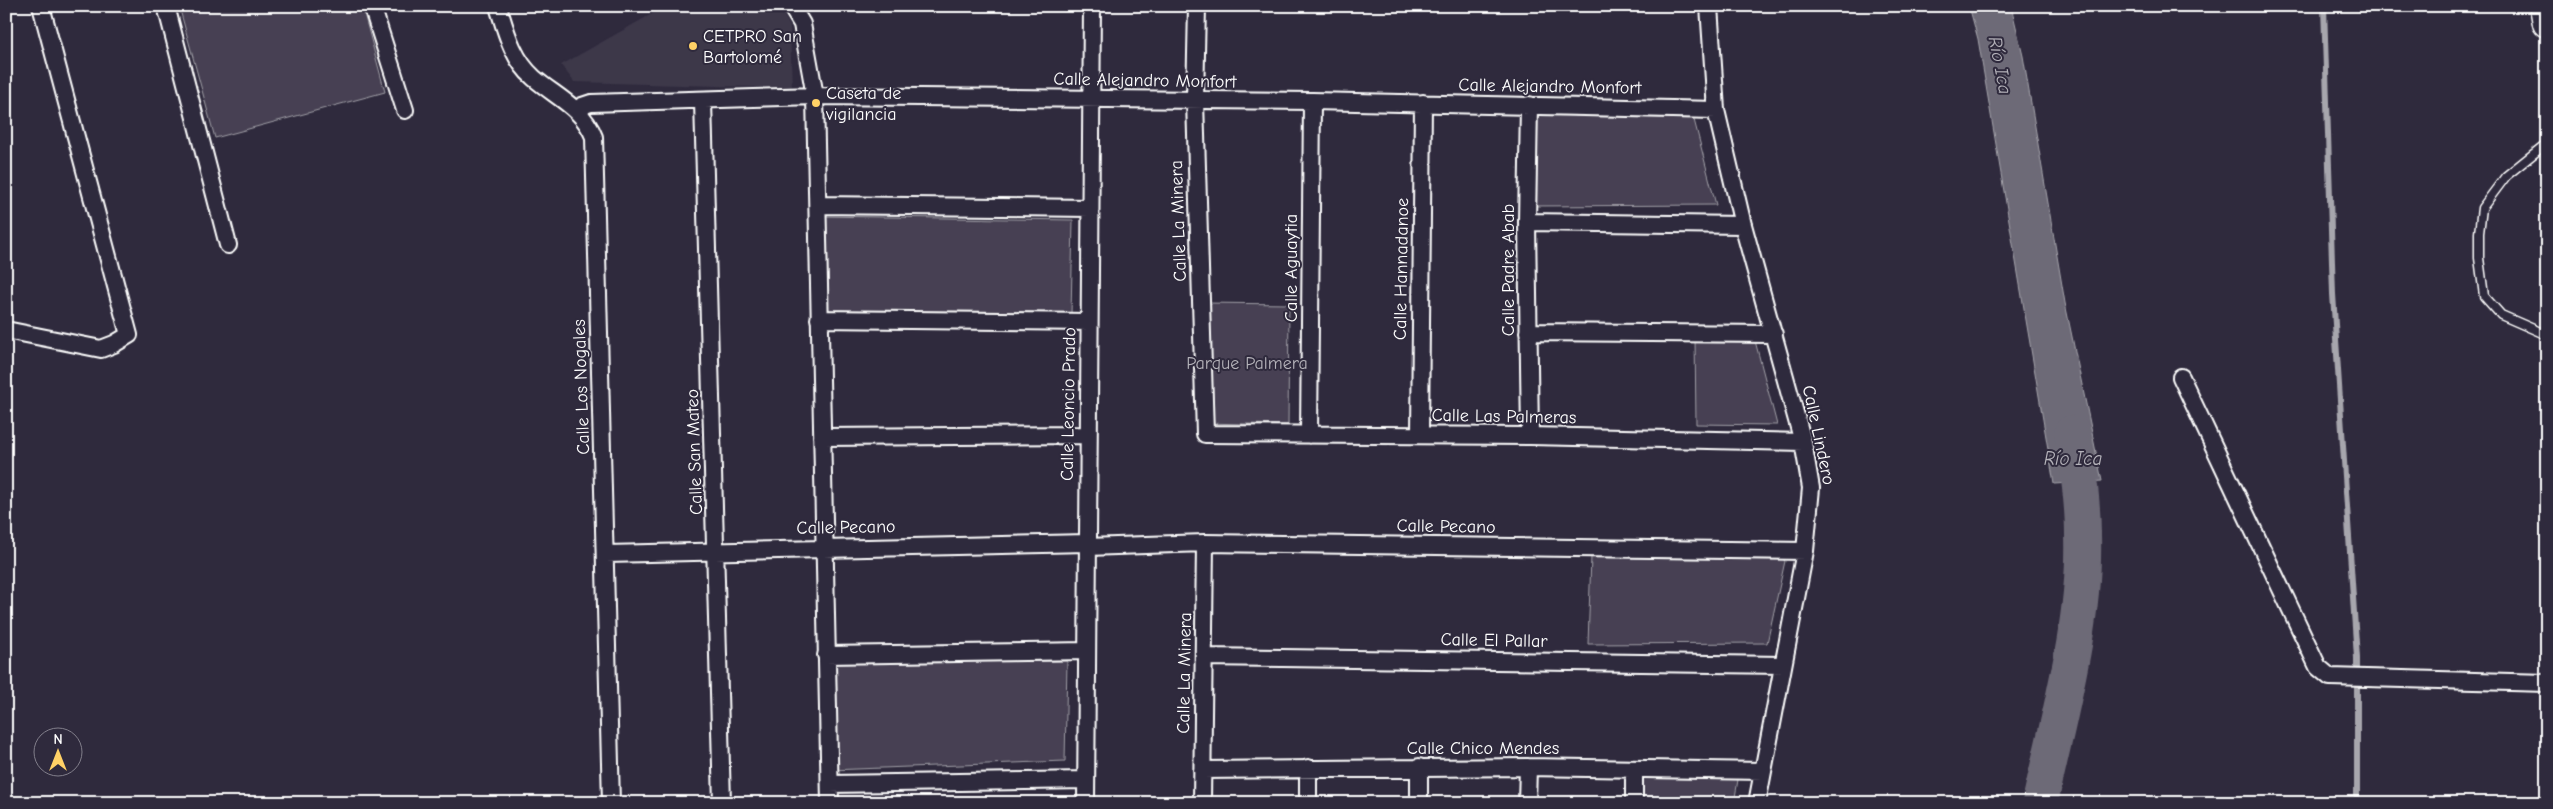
<svg xmlns="http://www.w3.org/2000/svg" width="2553" height="809" font-family="'Comic Neue',sans-serif">
<style>
.built{fill:#3c3749}
.green{fill:#464152;stroke:#a2a0a8}
.water{fill:#6d6a77;stroke:#a7a6ad}
.lines{fill:none;stroke-linecap:round;stroke-linejoin:round}
.stream{stroke:#a7a6ad;stroke-width:6}
.river{stroke:#6d6a77;stroke-width:36}
.lane-casing{stroke:#fff;stroke-width:11}
.street-casing{stroke:#fff;stroke-width:20}
.highway-casing{stroke:#fff;stroke-width:31}
.lane{stroke:#2f2a3d;stroke-width:8}
.street{stroke:#2f2a3d;stroke-width:16}
.highway{stroke:#2f2a3d;stroke-width:28}
.poi-dot{fill:#ffd166;stroke:#2f2a3d;stroke-width:2}
.labels{text-anchor:middle;stroke-width:4;stroke-linejoin:round;paint-order:stroke}
.poi-label{font-size:18px;fill:#fff;stroke:#2f2a3d;text-anchor:start}
.street-label{font-size:18px;fill:#fff;stroke:#2f2a3d}
.park-label{font-size:18px;fill:#b5b3ba;stroke:#2f2a3d}
.water-label{font-size:19px;font-style:italic;fill:#b6b4bb;stroke:#2f2a3d}
</style>
<rect width="100%" height="100%" fill="#2f2a3d"/>
<filter id="ink" filterUnits="userSpaceOnUse"><feTurbulence type="fractalNoise" baseFrequency=".02" numOctaves="2"/><feDisplacementMap in="SourceGraphic" scale="10" xChannelSelector="R" yChannelSelector="G"/><feConvolveMatrix kernelMatrix="1 2 1 2 8 2 1 2 1" color-interpolation-filters="sRGB"/></filter>
<g filter="url(#ink)">
<path class="built" d="M666,6H778L790,26L792,88L574,82L561,65Z"/>
<path class="green" d="M179,6H362L385,92L215,138Z
M1533,112H1692L1716,205L1531,206Z
M817,216L1073,220L1071,314L821,311Z
M1205,303L1289,304L1288,425L1204,423Z
M1695,337H1754L1777,425L1696,424Z
M1779,556L1785,561L1767,643L1588,644L1591,557Z
M1067,661L1065,761L830,770L828,662Z
M1739,774L1734,803H1636L1637,775Z"/>
<path class="water" d="M1969,6H2011L2023,56L2065,303L2102,481L2054,484L1978,39Z"/>
<g class="lines">
<path class="stream" d="M2324,6L2333,294L2357,658V803"/>
<path class="river" d="M2040,803C2058,719 2086,621 2083,535C2083,500 2078,467 2072,433"/>
<defs>
<path id="lane" d="M2547,143L2506,176L2482,208L2479,233V258L2484,296L2501,315L2547,335"/>
<path id="street" d="M166,6L228,245
M372,6L405,110
M498,6C506,32 513,60 534,78C556,97 583,108 594,137L611,803
M791,6L802,24L815,96L830,803
M1197,6L1195,101L1205,434L1530,436L1803,442
M1709,6L1716,110L1743,225L1803,442L1811,488L1805,551L1757,803
M703,101L722,803
M1529,105L1527,222L1530,436
M580,114L582,106L591,103L815,96L1312,101L1716,110
M818,205L1090,208
M1527,222L1743,225
M819,319L1089,322
M6,330L101,349L114,344L129,335L41,6
M1528,332L1774,334
M2181,377L2318,667L2330,677L2547,683
M1309,435L1312,101
M1420,435L1423,103
M822,437L1088,435
M1087,547L1205,543L1805,551
M606,554L1087,543
M826,655L1086,651
M1204,657L1783,665
M1202,770L1528,767L1763,771
M830,784L1086,780
M1086,803L1092,6
M1202,803L1205,543
M1308,803V768
M1419,803V767
M1527,803L1528,767
M1634,803V769"/>
<path id="highway" d="M2544,6L2547,23"/>
</defs>
<use href="#lane" class="lane-casing"/>
<use href="#street" class="street-casing"/>
<use href="#highway" class="highway-casing"/>
<use href="#lane" class="lane"/>
<use href="#street" class="street"/>
<use href="#highway" class="highway"/>
</g>
</g>
<g class="poi-dot">
<circle cx="693" cy="46" r="5"/>
<circle cx="816" cy="103" r="5"/>
</g>
<g class="labels">
<g class="poi-label">
<text x="703" y="42">CETPRO San<tspan x="703" dy="21">Bartolomé</tspan></text>
<text x="826" y="99">Caseta de<tspan x="826" dy="21">vigilancia</tspan></text>
</g>
<g class="street-label">
<text transform="translate(1145 80) rotate(1)" y="6">Calle Alejandro Monfort</text>
<text transform="translate(1550 86) rotate(1)" y="6">Calle Alejandro Monfort</text>
<text transform="translate(1178 221) rotate(-92)" y="6">Calle La Minera</text>
<text transform="translate(1291 268) rotate(-90)" y="6">Calle Aguaytia</text>
<text transform="translate(1401 269) rotate(-89)" y="6">Calle Hannadanoe</text>
<text transform="translate(1508 270) rotate(-90)" y="6">Calle Padre Abab</text>
<text transform="translate(581 387) rotate(-92)" y="6">Calle Los Nogales</text>
<text transform="translate(1068 404) rotate(-89)" y="6">Calle Leoncio Prado</text>
<text transform="translate(1504 416) rotate(1)" y="6">Calle Las Palmeras</text>
<text transform="translate(1819 435) rotate(78)" y="6">Calle Lindero</text>
<text transform="translate(694 452) rotate(-92)" y="6">Calle San Mateo</text>
<text transform="translate(1446 526) rotate(1)" y="6">Calle Pecano</text>
<text transform="translate(846 527) rotate(-1)" y="6">Calle Pecano</text>
<text transform="translate(1494 640) rotate(1)" y="6">Calle El Pallar</text>
<text transform="translate(1184 673) rotate(-89)" y="6">Calle La Minera</text>
<text x="1483" y="754">Calle Chico Mendes</text>
</g>
<g class="park-label">
<text x="1247" y="369">Parque Palmera</text>
</g>
<g class="water-label">
<text transform="translate(2001 65) rotate(79)" y="7">Río Ica</text>
<text x="2073" y="465">Río Ica</text>
</g>
</g>
<rect width="2553" height="809" fill="none" stroke="#2f2a3d" stroke-width="25"/>
<rect x="12" y="12" width="2528" height="784" fill="none" stroke="#fff" stroke-width="2" filter="url(#ink)"/>
<g transform="translate(58 752)"><circle r="24" fill="#2f2a3d" stroke="#827f8b"/>
<path d="M0-4L9 19L0 12L-9 19Z" fill="#ffd166"/>
<text y="-8" font-size="14" font-weight="bold" text-anchor="middle" fill="#ffffff">N</text>
</g>
</svg>
